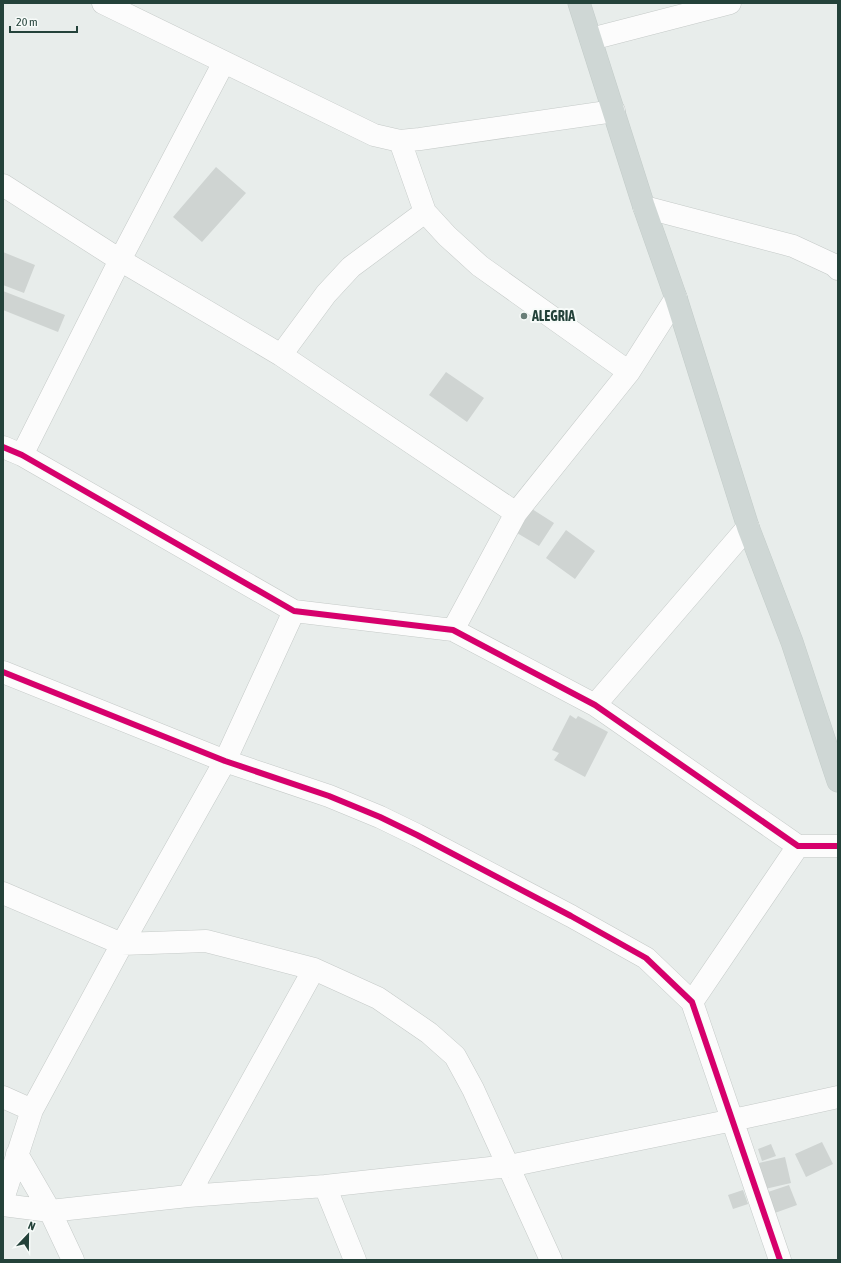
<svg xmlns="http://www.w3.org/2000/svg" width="841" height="1263" font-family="'Asap Condensed',sans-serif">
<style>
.building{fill:#cfd4d2}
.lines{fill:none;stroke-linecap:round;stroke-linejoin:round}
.minor-casing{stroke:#c5cac8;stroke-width:23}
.major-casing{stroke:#c3ccc9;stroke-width:23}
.minor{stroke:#fcfcfc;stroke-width:22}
.major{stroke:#cfd7d5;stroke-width:22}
.cycleway-casing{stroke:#f7fbf9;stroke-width:8}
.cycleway{stroke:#d6006c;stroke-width:6}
.poi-dot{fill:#697e78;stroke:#f7fbf9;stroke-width:1.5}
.labels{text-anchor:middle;stroke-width:4;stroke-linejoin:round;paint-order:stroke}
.poi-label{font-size:14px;font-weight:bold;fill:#24423a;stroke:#f7fbf9;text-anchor:start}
</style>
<rect width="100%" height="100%" fill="#e8edeb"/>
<path class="building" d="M216,167L246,193L202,242L173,217Z
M3,252L35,265L24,293L3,285Z
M3,291L65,315L58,332L3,310Z
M446,372L484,398L467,422L429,395Z
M532,509L554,523L539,546L517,533Z
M566,530L595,551L575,579L546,558Z
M570,715L576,719L578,716L608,732L585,777L554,760L559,753L552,750Z
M822,1142L833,1164L806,1177L795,1154Z
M771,1144L776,1156L762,1161L758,1149Z
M785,1157L791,1183L765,1189L759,1163Z
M789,1185L797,1205L772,1214L765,1193Z
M743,1190L748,1204L733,1209L728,1195Z"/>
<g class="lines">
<defs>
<path id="minor" d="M103,3L374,135L400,141L420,139L614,111
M591,39L730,3
M400,141L425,212L447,236L480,266L629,372
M3,185L120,260L281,355L516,513
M644,207L793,246L834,265L838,269
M281,355L326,294L351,267L425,212
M3,447L22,455L294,611L453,630L595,705L798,846H838
M22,455L120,260L224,62
M453,630L516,513L629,372L676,298
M3,672L225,761L329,796L380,817L417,835L571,916L646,958L692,1002L780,1260
M595,705L748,527
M3,893L122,944L206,941L314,969L378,998L429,1033L455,1056L473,1089L551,1260
M692,1002L798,846
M3,1097L32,1110
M17,1154L50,1211L73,1260
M325,1186L355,1260
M188,1196L314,969
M3,1199L32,1110L122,944L225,761L294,611
M3,1205L50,1211L188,1196L325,1186L509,1166L733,1120L838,1097"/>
<path id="major" d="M579,3L644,207L676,298L748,527L792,642L838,781"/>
</defs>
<use href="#minor" class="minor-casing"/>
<use href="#major" class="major-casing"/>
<use href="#minor" class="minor"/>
<use href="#major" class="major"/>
<defs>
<path id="cycleway" d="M3,447L22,455L294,611L453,630L595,705L798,846H838
M3,672L225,761L329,796L380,817L417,835L571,916L646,958L692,1002L780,1260"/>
</defs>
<use href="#cycleway" class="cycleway-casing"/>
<use href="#cycleway" class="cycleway"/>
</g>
<circle class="poi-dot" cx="524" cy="316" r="4"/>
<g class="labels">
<g class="poi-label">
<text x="532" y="321">ALEGRIA</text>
</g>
</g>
<rect width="841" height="1263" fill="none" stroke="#24423a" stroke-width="8"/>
<g transform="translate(28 1235) rotate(22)" stroke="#f7fbf9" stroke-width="3" paint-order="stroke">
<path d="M0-3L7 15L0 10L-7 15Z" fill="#24423a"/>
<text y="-6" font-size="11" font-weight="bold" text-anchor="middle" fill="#24423a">N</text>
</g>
<path d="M10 26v6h67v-6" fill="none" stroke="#24423a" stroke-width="2"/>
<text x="16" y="26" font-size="12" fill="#24423a" stroke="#f7fbf9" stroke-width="3" paint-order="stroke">20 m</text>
</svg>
